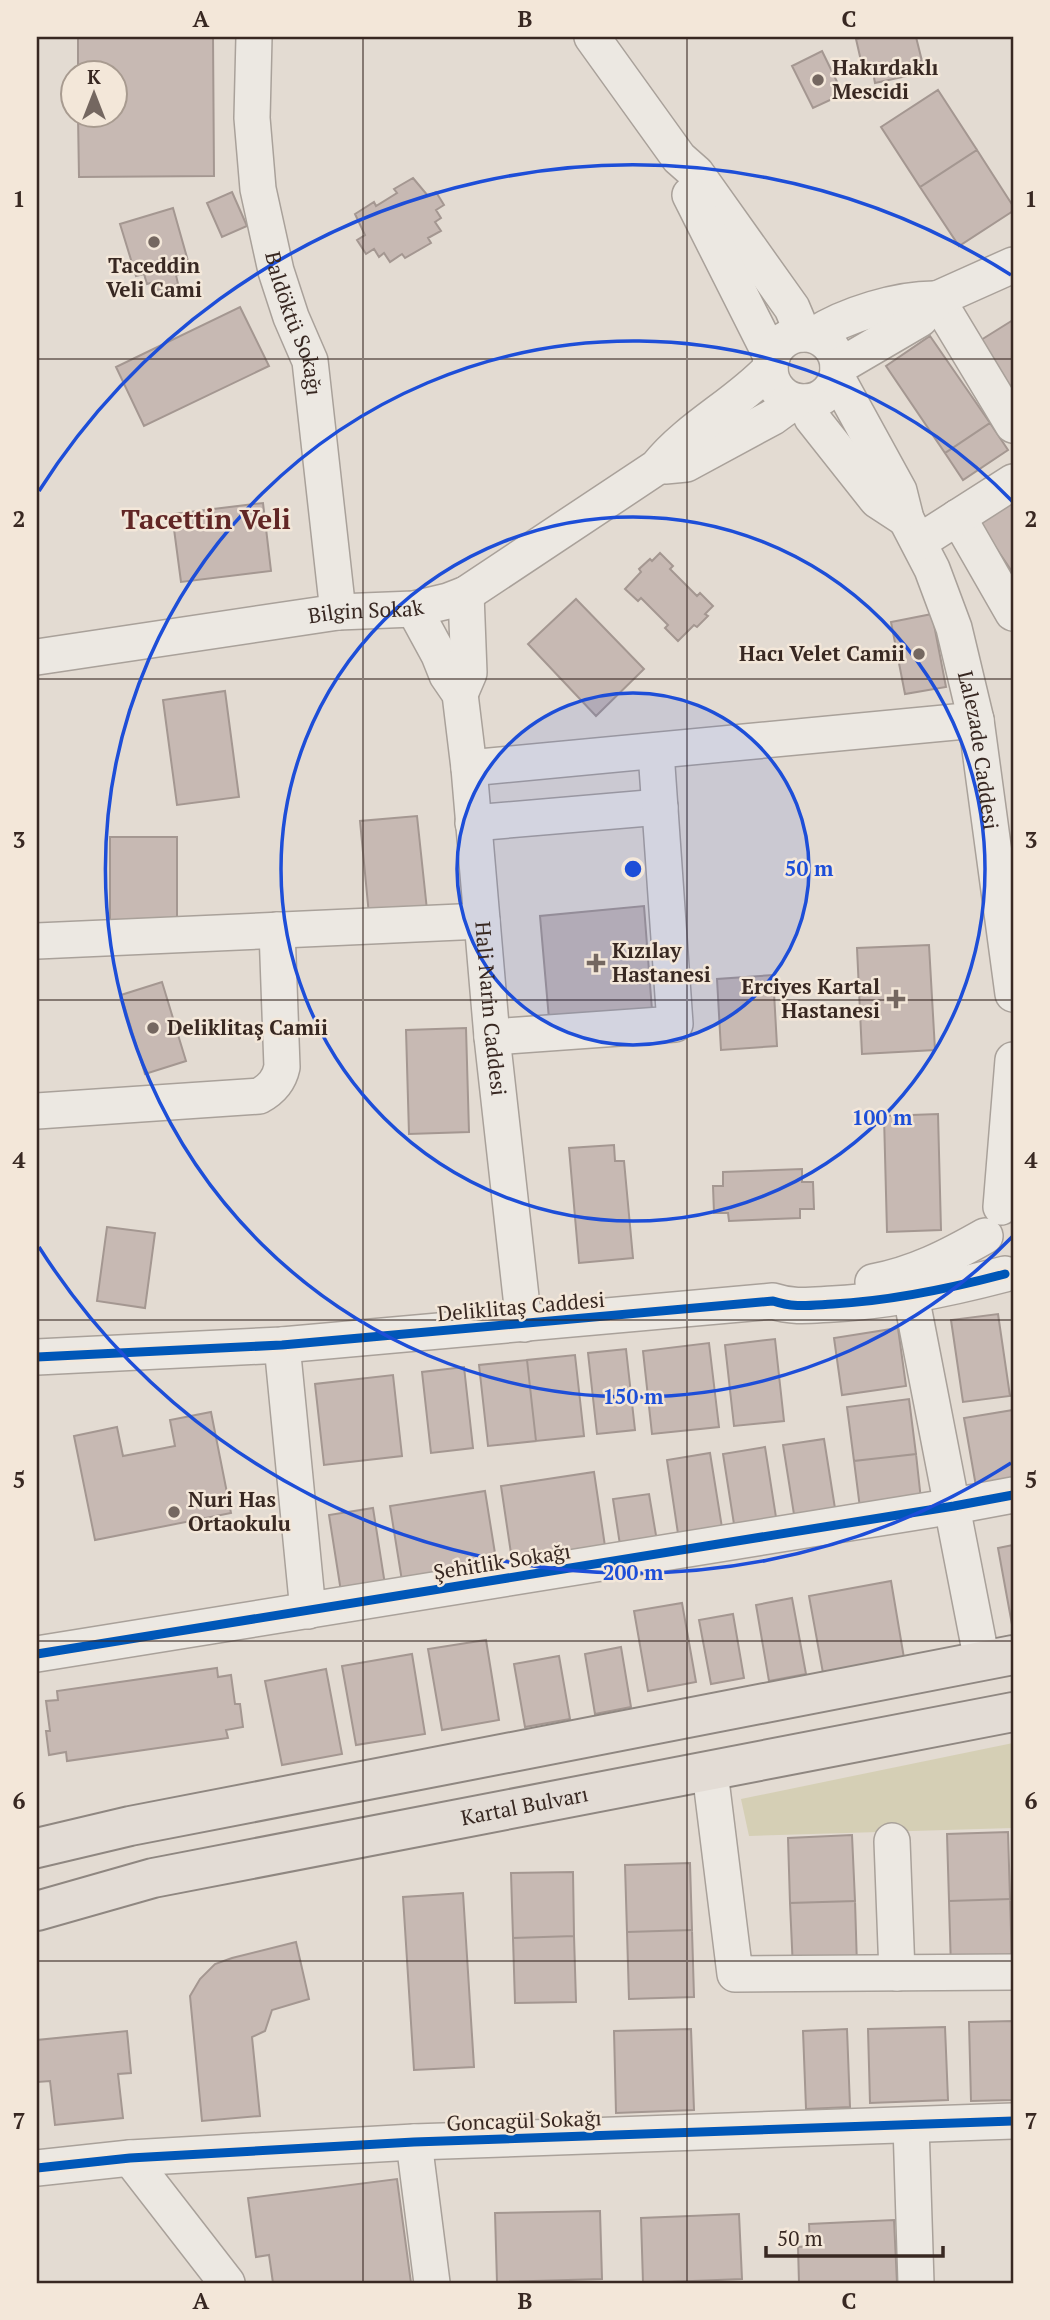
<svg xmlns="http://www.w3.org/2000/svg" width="1050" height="2320" font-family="'PT Serif',serif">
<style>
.green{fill:#d5cfb5}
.building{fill:#c7b9b3;stroke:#a49791;stroke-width:2}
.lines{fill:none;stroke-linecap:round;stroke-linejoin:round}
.minor-casing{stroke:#a9a19a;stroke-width:38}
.major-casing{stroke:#8f8781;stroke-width:42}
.minor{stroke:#ece8e2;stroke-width:35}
.major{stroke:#e3dcd5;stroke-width:38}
.cycleway-casing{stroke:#f3e7d9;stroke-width:13}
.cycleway{stroke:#0057b8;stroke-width:9}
.grid{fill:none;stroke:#382822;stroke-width:2;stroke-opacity:0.55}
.ring{fill:none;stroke:#1d4ed8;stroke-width:3.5}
.poi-dot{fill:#746760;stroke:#f3e7d9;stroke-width:2.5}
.labels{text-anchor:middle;stroke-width:5;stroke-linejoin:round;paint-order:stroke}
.poi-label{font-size:21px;font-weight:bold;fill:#382822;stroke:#f3e7d9;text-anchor:start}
.street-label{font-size:21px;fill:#382822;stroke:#f3e7d9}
.district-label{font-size:28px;font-weight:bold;fill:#612625;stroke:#f3e7d9}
.centre{fill:#1d4ed8;stroke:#f3e7d9;stroke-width:3.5}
.ring-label{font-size:21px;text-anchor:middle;font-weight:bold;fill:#1d4ed8;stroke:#f3e7d9;stroke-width:5;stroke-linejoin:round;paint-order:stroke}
.neatline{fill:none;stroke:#382822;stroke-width:2.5}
.grid-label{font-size:23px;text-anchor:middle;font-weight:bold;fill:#382822}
</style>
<rect width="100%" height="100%" fill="#e3dbd2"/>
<path class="green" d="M1013,1743V1828L749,1836L741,1799Z"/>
<path class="building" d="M78,37H213L214,176L79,177L78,116H116V74H78Z
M865,37H916L922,61L913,63L916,74L875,83L873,72L864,74L856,39Z
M822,51L843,94L813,108L792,66Z
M938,90L977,150L920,187L881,127Z
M977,150L1013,206V211L959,246L920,187Z
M413,178L428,196L436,192L444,205L436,210L441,218L435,222L441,231L428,238L431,243L405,258L402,254L390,262L384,253L379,257L374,249L366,254L357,240L365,235L355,214L374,202L376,206L397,193L394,189Z
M232,192L247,226L222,237L207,203Z
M173,208L188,261L181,263L183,273L176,275L178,284L157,290L154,282L147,284L144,274L136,276L120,224Z
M240,307L269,366L144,426L116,367Z
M1013,320V391L981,340Z
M930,336L990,423L945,453L886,366Z
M990,423L1008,450L963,480L945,453Z
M1013,492V573L975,517Z
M263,503L271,571L181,582L172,514Z
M660,553L673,566L670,569L697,596L700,593L713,606L705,614L708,616L697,627L694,625L678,641L665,628L668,625L641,598L638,601L625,589L641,572L639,569L650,559L652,561Z
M576,599L644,669L596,716L528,644Z
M932,614L946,687L905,694L891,622Z
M225,691L239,797L177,805L163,700Z
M417,816L427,910L369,915L360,821Z
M110,837H177V929H110Z
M644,906L652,1010L549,1019L540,916Z
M929,945L935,1050L862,1054L857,948Z
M773,975L777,1046L721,1050L717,979Z
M162,982L186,1061L145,1074L121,995Z
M466,1028L469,1132L409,1134L406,1030Z
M938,1114L941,1230L887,1232L884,1116Z
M614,1145L615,1161H624L633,1258L579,1263L569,1148Z
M802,1169V1182H813L814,1209H800V1218L729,1221L728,1213H714L713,1186H723V1172Z
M107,1227L155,1233L145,1308L97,1301Z
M998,1314L1010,1396L963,1402L951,1320Z
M898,1328L906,1386L842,1395L834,1338Z
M775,1339L784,1421L734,1426L725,1345Z
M709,1343L719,1427L652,1434L643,1351Z
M626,1349L635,1430L597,1434L588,1353Z
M575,1355L584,1436L536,1441L527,1360Z
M527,1360L536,1441L488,1446L479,1365Z
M464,1367L473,1448L431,1453L422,1372Z
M393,1375L402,1456L324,1465L315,1384Z
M909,1399L916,1454L854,1461L847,1407Z
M1013,1410V1486L977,1492L964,1418Z
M211,1412L231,1513L95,1540L74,1436L117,1427L123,1456L175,1446L170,1420Z
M824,1439L837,1521L796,1527L783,1445Z
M765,1447L778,1530L736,1537L723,1454Z
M710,1453L724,1540L680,1547L667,1460Z
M916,1454L922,1509L861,1516L854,1461Z
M594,1472L606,1553L513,1567L501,1486Z
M485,1491L498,1572L403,1587L390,1506Z
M649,1494L659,1553L622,1558L613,1499Z
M373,1508L386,1591L342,1598L329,1515Z
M1013,1545V1630L998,1548Z
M891,1581L904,1658L823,1673L809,1596Z
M792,1598L806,1674L769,1681L756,1605Z
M682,1603L696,1682L648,1691L634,1611Z
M733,1614L744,1678L711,1684L699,1620Z
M486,1640L499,1720L442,1730L428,1649Z
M621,1647L631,1707L595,1714L585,1654Z
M412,1654L425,1734L356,1745L342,1666Z
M559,1656L570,1719L525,1727L514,1664Z
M217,1668L218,1677L231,1675L235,1704H240L243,1727L226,1730L228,1738L67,1761L66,1752L49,1755L46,1731H50L46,1701L58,1700L57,1691Z
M326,1669L342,1754L282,1765L265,1681Z
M1008,1832L1010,1899L949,1901L947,1834Z
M852,1835L855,1901L790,1903L788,1838Z
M690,1863L692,1930L627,1932L625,1865Z
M573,1872L574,1936L513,1938L511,1873Z
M463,1893L474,2067L414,2070L403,1897Z
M1010,1899L1012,1966L951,1968L949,1901Z
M855,1901L857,1966L793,1969L790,1903Z
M692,1930L694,1997L629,1999L627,1932Z
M574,1936L576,2002L515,2003L513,1938Z
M296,1942L309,1999L272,2010L265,2031L252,2037L260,2116L202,2121L190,1996L200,1979L215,1964L232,1958Z
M1013,2021V2100L971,2101L969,2022Z
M945,2027L948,2100L870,2103L868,2029Z
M691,2029L694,2110L616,2113L614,2031Z
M847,2029L850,2107L806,2109L803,2031Z
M127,2031L131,2073L118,2074L123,2118L55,2125L50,2081L38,2082L37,2040Z
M397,2179L411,2283H273L269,2255L256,2257L248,2198Z
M600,2211L602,2279L497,2282L495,2213Z
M739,2214L742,2279L643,2283L641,2218Z
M894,2220L897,2283H799L798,2247L810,2246L809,2224Z"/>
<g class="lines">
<defs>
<g id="minor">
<path id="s1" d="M254,37L252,118L258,189L276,271L291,317L310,361L338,612"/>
<path d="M592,37L679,158L696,173L792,308L803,334"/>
<path d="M690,195L772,358"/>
<path d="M937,299L1013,425"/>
<circle cx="804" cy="368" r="34"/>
<path d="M814,335C845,315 899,298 937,299"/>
<path d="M838,367L920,319L937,299L1013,265"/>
<path id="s2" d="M837,378L899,491L906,519L932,569L954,628L976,720L1013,994"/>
<path d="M805,402L812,418L877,500L906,519"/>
<path d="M665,466L686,464L773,417L795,401"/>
<path d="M958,517L1013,613"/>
<path d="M919,542L1013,482"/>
<path id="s3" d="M414,609L439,655L447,675L460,694L469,768L492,1037L524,1324"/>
<path id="s4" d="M37,657L338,612L414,609L448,601L466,594L657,467C688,428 736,405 770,369"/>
<path d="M460,694L469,673L466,594"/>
<path d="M469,768L976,720"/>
<path d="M473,823L660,807"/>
<path d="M37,941L482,921"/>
<path d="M492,1037L675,1024L656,752"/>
<path d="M37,1111L259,1096C272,1089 279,1081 282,1067L277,930"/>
<path d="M1001,1207L1013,1060"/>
<path d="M873,1282C915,1274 948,1257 985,1236"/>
<path d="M911,1296L982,1661"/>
<path d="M282,1345L308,1611"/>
<path d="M37,1357L282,1345L773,1301C793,1308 812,1305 833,1304C892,1301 948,1289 1005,1274"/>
<path d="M37,1654L954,1506L1013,1495"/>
<path d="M710,1772L735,1974L1013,1972"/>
<path d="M892,1841L897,1973"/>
<path d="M911,2125L916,2283"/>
<path d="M414,2142L432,2283"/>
<path d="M130,2158L227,2283"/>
<path d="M37,2168L130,2158L414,2142L1013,2121"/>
</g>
<g id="major">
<path d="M37,1848L130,1826L1013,1655"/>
<path id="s5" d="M37,1911L153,1878L1013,1712"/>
</g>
</defs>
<use href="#minor" class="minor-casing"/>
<use href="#major" class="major-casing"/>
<use href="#minor" class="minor"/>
<use href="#major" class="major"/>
<defs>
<path id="cycleway" d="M37,1357L282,1345L773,1301C793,1308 812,1305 833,1304C892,1301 948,1289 1005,1274
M37,1654L954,1506L1013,1495
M37,2168L130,2158L414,2142L1013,2121"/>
</defs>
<use href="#cycleway" class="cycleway-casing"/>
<use href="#cycleway" class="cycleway"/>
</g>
<path class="grid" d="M363,37V2283M687,37V2283M37,359H1013M37,679H1013M37,1000H1013M37,1320H1013M37,1641H1013M37,1961H1013"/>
<circle cx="633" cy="869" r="176" fill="#1d4ed8" fill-opacity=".12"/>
<g class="ring">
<circle cx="633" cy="869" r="176"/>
<circle cx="633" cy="869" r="352"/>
<path d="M1013 1236A528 528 0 1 1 1013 502"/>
<path d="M1011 1463A704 704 0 0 1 39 1247M39 491A704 704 0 0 1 1011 275"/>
</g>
<g class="poi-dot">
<circle cx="818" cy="80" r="7"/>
<circle cx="154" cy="242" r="7"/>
<circle cx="919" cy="654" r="7"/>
<path d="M592.5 952.5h7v7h7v7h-7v7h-7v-7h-7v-7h7z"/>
<path d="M892.5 988.5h7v7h7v7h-7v7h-7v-7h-7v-7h7z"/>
<circle cx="153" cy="1028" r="7"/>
<circle cx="174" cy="1512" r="7"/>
</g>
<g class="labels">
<g class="poi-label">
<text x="832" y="75">Hakırdaklı<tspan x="832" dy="24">Mescidi</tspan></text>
<text x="154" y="273" text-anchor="middle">Taceddin<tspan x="154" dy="24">Veli Cami</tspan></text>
<text x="905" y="661" text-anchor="end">Hacı Velet Camii</text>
<text x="612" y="958">Kızılay<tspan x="612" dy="24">Hastanesi</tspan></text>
<text x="880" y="994" text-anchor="end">Erciyes Kartal<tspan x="880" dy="24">Hastanesi</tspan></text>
<text x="167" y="1035">Deliklitaş Camii</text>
<text x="188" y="1507">Nuri Has<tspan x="188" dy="24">Ortaokulu</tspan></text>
</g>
<g class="street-label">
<text dy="7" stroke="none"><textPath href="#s1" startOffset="292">Baldöktü Sokağı</textPath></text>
<text dy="7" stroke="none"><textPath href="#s4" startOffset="332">Bilgin Sokak</textPath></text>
<text dy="7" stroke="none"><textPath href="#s2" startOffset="402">Lalezade Caddesi</textPath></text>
<text dy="7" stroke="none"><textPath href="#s3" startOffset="413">Hali Narin Caddesi</textPath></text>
<text transform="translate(521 1307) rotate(-5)" y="7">Deliklitaş Caddesi</text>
<text transform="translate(502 1562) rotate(-9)" y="7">Şehitlik Sokağı</text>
<text dy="7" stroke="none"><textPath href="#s5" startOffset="499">Kartal Bulvarı</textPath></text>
<text transform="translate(524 2121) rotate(-2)" y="7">Goncagül Sokağı</text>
</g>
<g class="district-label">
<text x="206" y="529">Tacettin Veli</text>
</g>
</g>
<circle cx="633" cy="869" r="10" class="centre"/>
<g class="ring-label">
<text x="809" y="876">50 m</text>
<text x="882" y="1125">100 m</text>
<text x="633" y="1404">150 m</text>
<text x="633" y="1580">200 m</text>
</g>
<rect width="1050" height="2320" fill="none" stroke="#f3e7d9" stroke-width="77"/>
<g transform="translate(94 94)"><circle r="33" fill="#f3e7d9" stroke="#a89b90" stroke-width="2"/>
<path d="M0-5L12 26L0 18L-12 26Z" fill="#746760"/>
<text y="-10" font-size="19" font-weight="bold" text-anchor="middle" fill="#382822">K</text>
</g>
<path d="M766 2246v10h177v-10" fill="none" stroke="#382822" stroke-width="3.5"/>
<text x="777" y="2246" font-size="21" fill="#382822" stroke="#f3e7d9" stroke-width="5" paint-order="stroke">50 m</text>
<rect x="38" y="38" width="974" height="2244" class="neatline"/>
<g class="grid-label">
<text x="201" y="27">A</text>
<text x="525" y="27">B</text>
<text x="849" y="27">C</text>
<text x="19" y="207">1</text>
<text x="1031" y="207">1</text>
<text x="19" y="527">2</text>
<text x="1031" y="527">2</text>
<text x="19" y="848">3</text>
<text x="1031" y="848">3</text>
<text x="19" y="1168">4</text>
<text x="1031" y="1168">4</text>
<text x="19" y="1488">5</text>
<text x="1031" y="1488">5</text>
<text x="19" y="1809">6</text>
<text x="1031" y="1809">6</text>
<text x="19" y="2129">7</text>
<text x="1031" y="2129">7</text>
<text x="201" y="2309">A</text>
<text x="525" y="2309">B</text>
<text x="849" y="2309">C</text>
</g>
</svg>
